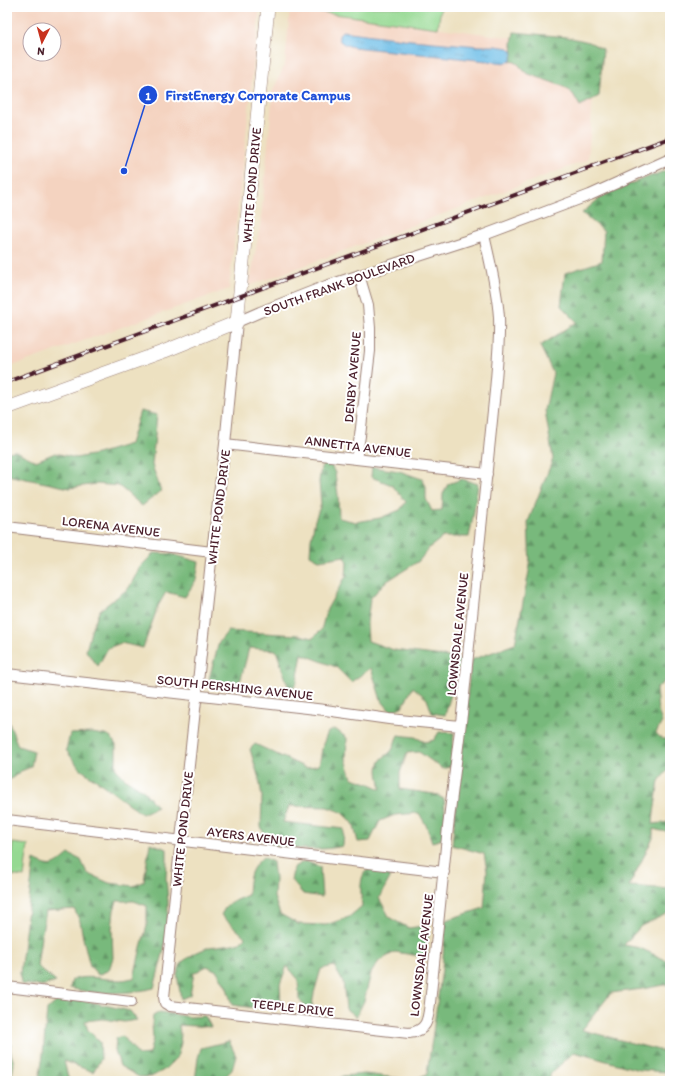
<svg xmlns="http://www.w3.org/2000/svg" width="677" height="1088" font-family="Itim,sans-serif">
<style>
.built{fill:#f4d3c0;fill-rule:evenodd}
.grass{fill:#95d992;stroke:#707c5e}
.forest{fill:url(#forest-firs);stroke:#616c54}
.water{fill:url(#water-ripples);stroke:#5b6e89}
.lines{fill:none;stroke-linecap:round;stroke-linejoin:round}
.minor-casing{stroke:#9c8076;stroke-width:12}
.tertiary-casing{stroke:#9c8076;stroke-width:14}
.minor{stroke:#fff;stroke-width:10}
.tertiary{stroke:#fff;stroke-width:13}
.rail-casing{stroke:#4a1f2b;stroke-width:4}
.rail{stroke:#fff;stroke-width:2.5;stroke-dasharray:8;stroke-linecap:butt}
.labels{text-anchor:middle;stroke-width:4;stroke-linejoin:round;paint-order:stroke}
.street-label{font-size:13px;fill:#4a1f2b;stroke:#fff}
.leader{fill:none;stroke:#1d4ed8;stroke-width:1.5}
.callout-dot{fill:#1d4ed8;stroke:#fff;stroke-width:1.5}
.mark-label{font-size:12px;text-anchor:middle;font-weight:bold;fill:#fff}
.callout-label{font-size:14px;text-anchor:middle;font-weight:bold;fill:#1d4ed8;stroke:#fff;stroke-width:4;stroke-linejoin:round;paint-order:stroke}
</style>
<defs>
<pattern id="forest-firs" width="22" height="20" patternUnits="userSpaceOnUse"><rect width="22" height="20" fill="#78b97c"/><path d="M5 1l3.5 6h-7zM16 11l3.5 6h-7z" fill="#649666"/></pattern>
<pattern id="water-ripples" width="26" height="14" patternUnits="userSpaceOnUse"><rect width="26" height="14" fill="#6cbde7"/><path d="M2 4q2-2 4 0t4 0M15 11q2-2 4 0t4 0" fill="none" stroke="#5b99bb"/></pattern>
</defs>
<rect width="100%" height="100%" fill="#fff"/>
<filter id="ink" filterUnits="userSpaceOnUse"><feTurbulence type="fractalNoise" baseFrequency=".025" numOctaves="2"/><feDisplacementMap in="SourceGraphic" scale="8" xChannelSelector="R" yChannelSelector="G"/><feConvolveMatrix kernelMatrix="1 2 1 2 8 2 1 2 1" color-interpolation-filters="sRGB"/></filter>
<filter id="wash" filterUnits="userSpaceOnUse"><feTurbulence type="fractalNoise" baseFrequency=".012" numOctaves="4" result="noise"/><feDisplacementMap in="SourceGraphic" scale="16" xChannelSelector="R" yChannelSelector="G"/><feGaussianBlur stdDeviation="0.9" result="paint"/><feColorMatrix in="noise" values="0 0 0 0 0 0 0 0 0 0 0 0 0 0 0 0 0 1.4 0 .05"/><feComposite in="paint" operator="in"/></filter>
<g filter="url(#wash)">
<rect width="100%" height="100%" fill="#ede1c1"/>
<path class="built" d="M7,7H260L229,289L7,368ZM30,30H54V54H30Z
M290,8L597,49L588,160L249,286L261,221L273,90L285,64Z"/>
<path class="grass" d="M291,7H441L438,28L290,8Z
M13,843L28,845L24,877L9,875Z"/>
<path class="forest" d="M514,32L567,37L589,42L603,49L599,96L580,106L573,94L562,86L526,73L518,64L511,60L513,54L512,44Z
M670,169V681H665L656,689L658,711L662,722L656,733L662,739H670V767L659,781L654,813L653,824L670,822V832L661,831L653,829V838L629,886L670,889V912L641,926L624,945L640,948L670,962V984L642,989L611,993L582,1030L670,1053V1062L668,1072L639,1070L574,1052L550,1074V1081H336L342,1076L365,1074L412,1080L427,1074L442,969L446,920L484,908L487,871L484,854L452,845L471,660L515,644L530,566L528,522L553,459L545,410L553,373L540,346L577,322L561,306L565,273L602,261L604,231L582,213L606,193Z
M140,411L157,415L152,465L161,491L142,506L119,486L96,484L70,488L7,475V452L15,451L36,461L55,453L76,458L97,454L130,444Z
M328,460L335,473L338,495L339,518L356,522L380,518L400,510L406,502L392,485L371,477L372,467L399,471L422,479L426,486V499L432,511L442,510L443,494L448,484L462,479L478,484L473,517L469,537H443L429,548L419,561L384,583L370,599L367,623L368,641L394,650L443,656L461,660L445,715L432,713L427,699L413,687L403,706L391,712L381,700L371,668L351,682L336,667L302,654L297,682L290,692L276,650L249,648L241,679L230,688L209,679L219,642L228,631L299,635L313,638L321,630L327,609L346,576L347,563L345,556L319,560L310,555L311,539L315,520L321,504L319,482L321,467Z
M154,553L172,554L199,562L196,580L185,597L166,592L158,606L143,648L121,643L108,648L98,666L86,651L92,627L100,610L129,588L140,567Z
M7,723H9L18,746L34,751L31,767L21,771L7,782Z
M335,729L347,738L346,759L352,778L368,783L381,789C380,780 375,769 381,760C383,756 389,755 392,750C395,745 395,740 398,735L415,737L425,742L434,740L439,732L454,733L451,766L443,769L419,752L407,753L400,773V789L434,794L444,799L446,824L443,839L432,842L427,827L419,813L395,815L380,821L370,841L358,842L353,823L341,812L327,807L289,806L283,822L344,829L343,846C319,852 294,848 269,846L261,827L262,796L259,779L250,749L255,744L306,768L319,765L323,744L328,732Z
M92,733L110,736L116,745V769L127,780L143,790L157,807L142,814L96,780L80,769L66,750L70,734Z
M150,843L167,849V860L166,878L168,901V922L164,950L154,988C130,994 93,995 70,988L72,980C88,974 105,980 121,980C126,980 130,978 134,978L141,947L147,926V906L134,901H117L114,910L112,929L113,958L109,970L98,975L90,966L83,938L80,921L74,909L46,911L41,937L37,966L56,982L41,986L21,984L20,973L34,860C53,869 53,867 69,854L81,860L87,873L109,883L134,886L144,881Z
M263,857L273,862L275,879L274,897L280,914L298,924L326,925L349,917L362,906C361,895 357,867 374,869C379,869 385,872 390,873V878L379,898L390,918L409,928L430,925L426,957L395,952L379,961L371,973L364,1001L356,1017L346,1009L343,982L334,966L321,969L314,993L311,1012L299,999L298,979L287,966L280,984L281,1006L255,1008L232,1005L227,988L217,971L207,966L194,973L190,995L181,999L177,974L182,962L195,953L209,947L240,943L245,937L221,915L226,906L236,900L248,895C249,877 249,870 263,857Z
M305,861L320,867L322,897L303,894L291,880L294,867Z
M83,1000L130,1011L137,1020L124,1022L103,1019L85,1021L88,1030L100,1042L101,1059L93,1072L64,1061L69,1081H39L43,1054L47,1010L57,1001Z
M160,1012L190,1017L205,1016L211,1027L179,1025L181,1043L177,1057L164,1070L151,1077H139L120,1066L115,1050L116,1038L123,1036L138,1055L149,1054L153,1038L152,1024L153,1016Z
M7,1041L11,1044L10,1049L14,1064L11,1081H7Z
M229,1041L236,1056L232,1070L221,1081H195L198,1058L201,1048Z"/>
<path class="water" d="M342,31L411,40L479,46H495L509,48L512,51L513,54L511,60L506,63L353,47C345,45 333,41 342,31Z"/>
</g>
<g filter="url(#ink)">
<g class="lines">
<defs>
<path id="minor" d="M484,235C490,262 497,289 499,317C500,341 497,366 495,391L462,714L448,827L430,1003C428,1018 428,1031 409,1033L170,1006L165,1003L164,997L212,552L225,444L237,322L260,312L326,286L484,235L590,195L670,159
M225,444L487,474
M356,459L360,436L370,351V328L368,305L359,275
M7,527L212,552
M7,674L325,710L389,719L460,726
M7,820L444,872
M7,987L131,1002"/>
<path id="tertiary" d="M7,408L165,351L237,322L268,7"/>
</defs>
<use href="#minor" class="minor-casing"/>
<use href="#tertiary" class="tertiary-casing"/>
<use href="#minor" class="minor"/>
<use href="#tertiary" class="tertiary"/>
<defs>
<path id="rail" d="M7,382L670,138"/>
</defs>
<use href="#rail" class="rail-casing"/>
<use href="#rail" class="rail"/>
</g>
</g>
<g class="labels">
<g class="street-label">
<text transform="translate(251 185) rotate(-85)" y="5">WHITE POND DRIVE</text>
<text transform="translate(339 284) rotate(-20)" y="5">SOUTH FRANK BOULEVARD</text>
<text transform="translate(352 377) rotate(-85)" y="5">DENBY AVENUE</text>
<text transform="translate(358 446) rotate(7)" y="5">ANNETTA AVENUE</text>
<text transform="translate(218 507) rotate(-83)" y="5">WHITE POND DRIVE</text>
<text transform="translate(111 526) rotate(7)" y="5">LORENA AVENUE</text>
<text transform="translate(457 634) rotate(-84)" y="5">LOWNSDALE AVENUE</text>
<text transform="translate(235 687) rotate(6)" y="5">SOUTH PERSHING AVENUE</text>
<text transform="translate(182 829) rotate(-84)" y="5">WHITE POND DRIVE</text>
<text transform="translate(251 836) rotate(7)" y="5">AYERS AVENUE</text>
<text transform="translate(421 955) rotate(-83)" y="5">LOWNSDALE AVENUE</text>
<text transform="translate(293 1007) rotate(6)" y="5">TEEPLE DRIVE</text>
</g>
</g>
<path class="leader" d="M124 171L148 95"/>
<g class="callout-dot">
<circle cx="124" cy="171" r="4"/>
<circle cx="148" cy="95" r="10"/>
</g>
<g class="mark-label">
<text x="148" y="100">1</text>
</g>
<g class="callout-label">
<text x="258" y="100">FirstEnergy Corporate Campus</text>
</g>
<rect width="677" height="1088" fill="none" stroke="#fff" stroke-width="24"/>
<g transform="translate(42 42) rotate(186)"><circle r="19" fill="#ffffff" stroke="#b7a5aa"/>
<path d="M0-3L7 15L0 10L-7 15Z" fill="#c8321e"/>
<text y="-6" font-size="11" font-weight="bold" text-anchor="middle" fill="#4a1f2b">N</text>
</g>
</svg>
